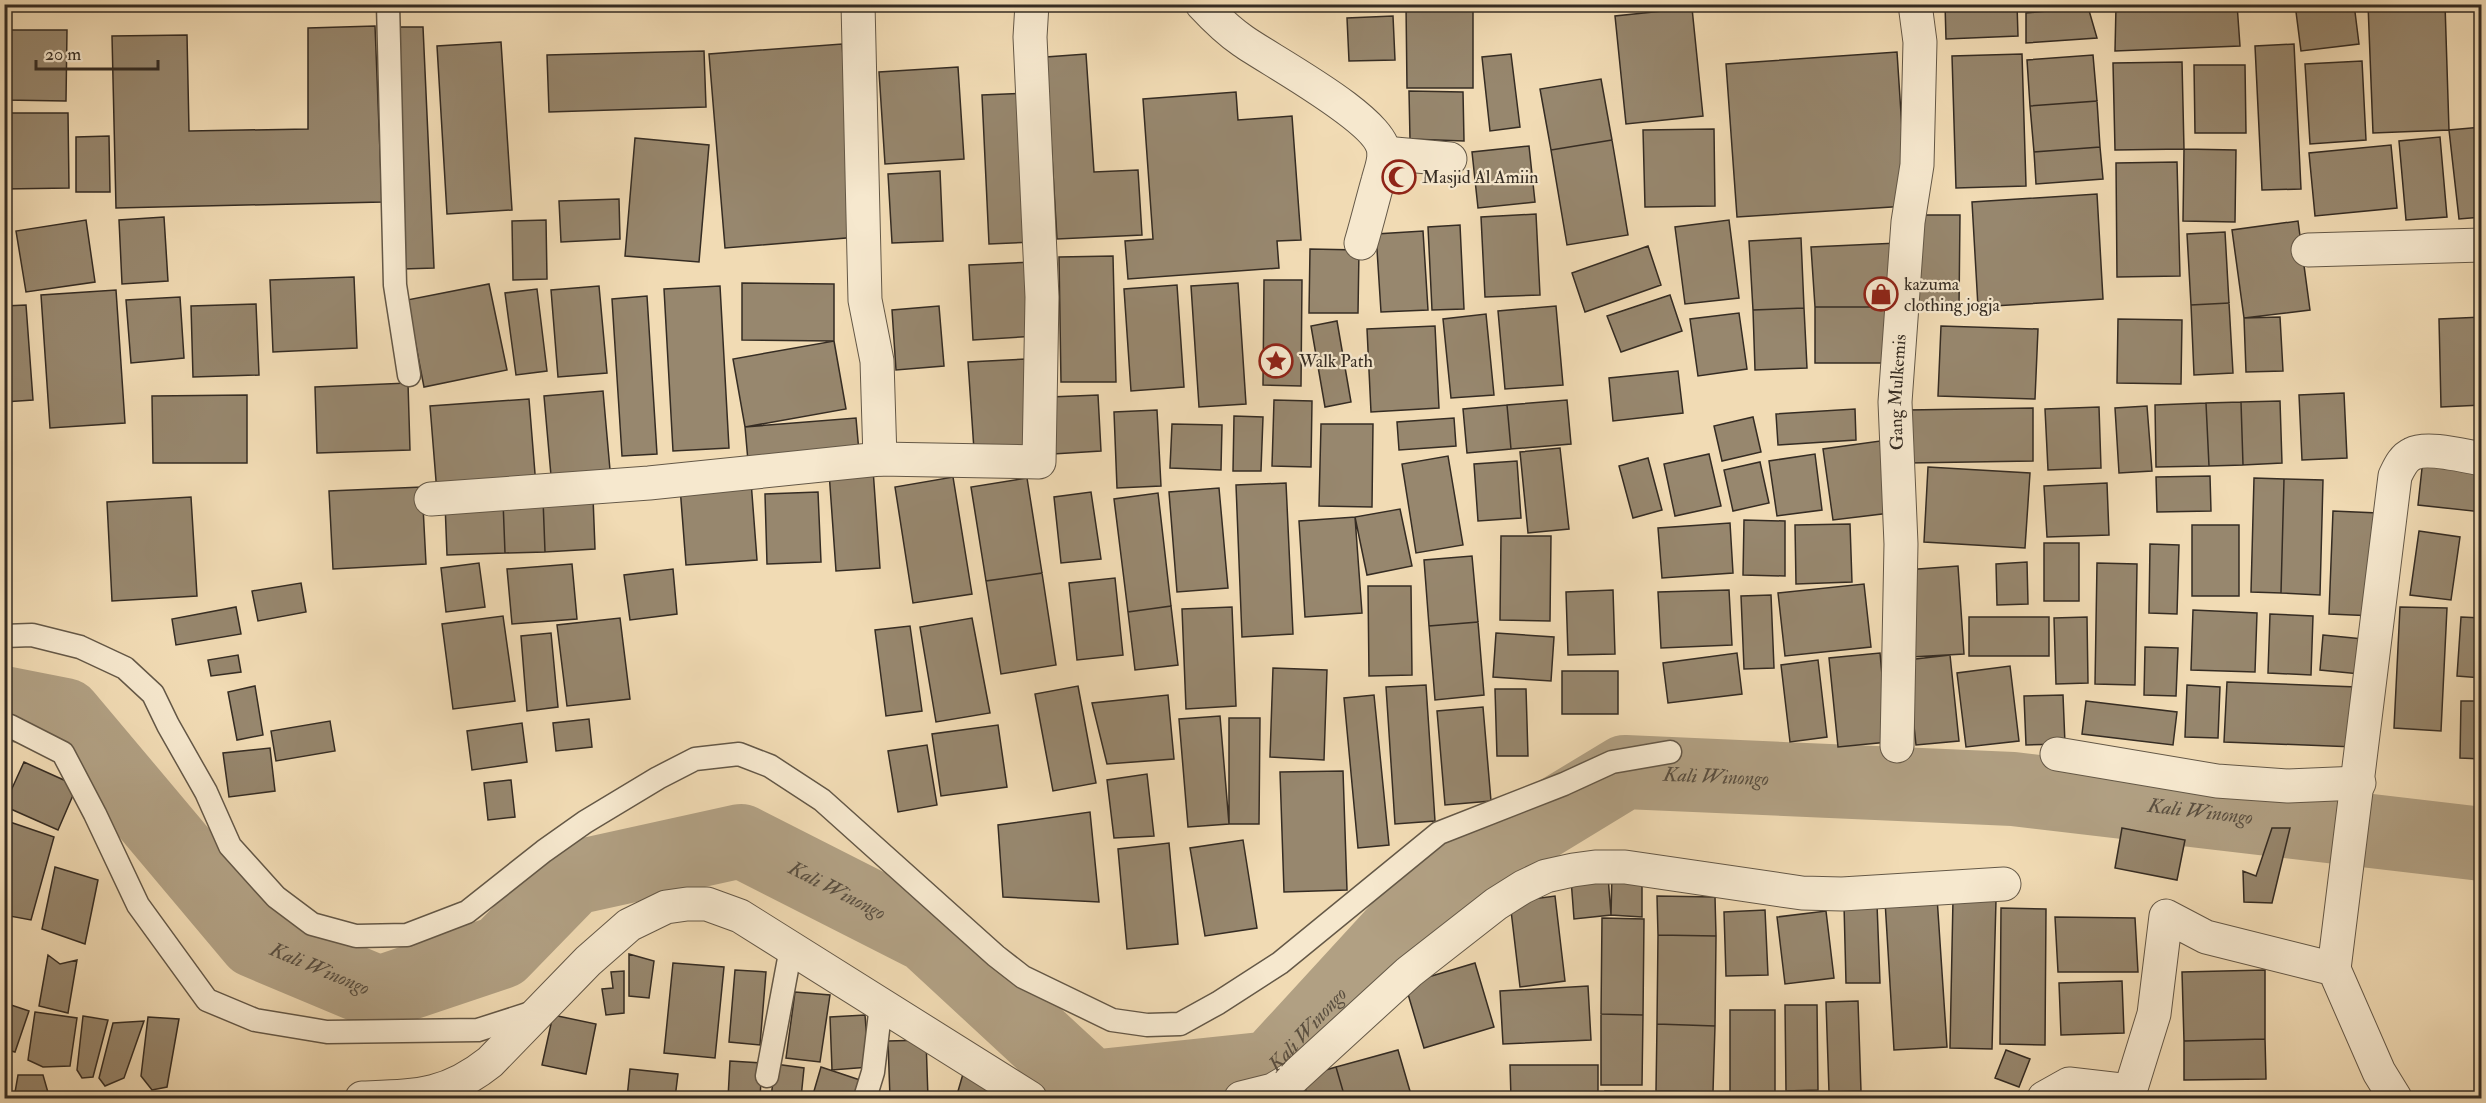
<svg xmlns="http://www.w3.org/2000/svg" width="2486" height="1103" font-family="'IM FELL Double Pica',serif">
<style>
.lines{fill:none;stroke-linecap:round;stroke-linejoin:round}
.river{stroke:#b1a083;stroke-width:74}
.building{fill:#97876e;stroke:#352c23;stroke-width:1.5}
.lane-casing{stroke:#645847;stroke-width:25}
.street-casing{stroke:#645847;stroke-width:35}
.lane{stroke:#f6e8ce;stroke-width:22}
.street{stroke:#f6e8ce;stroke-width:33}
.labels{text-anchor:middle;stroke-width:4.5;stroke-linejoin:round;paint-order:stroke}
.poi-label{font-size:18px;fill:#352c23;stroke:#f6e8ce;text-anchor:start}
.street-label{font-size:18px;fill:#352c23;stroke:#f6e8ce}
.water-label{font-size:20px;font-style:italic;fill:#5a4f40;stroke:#f6e8ce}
</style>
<rect width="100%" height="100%" fill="#f1dbb4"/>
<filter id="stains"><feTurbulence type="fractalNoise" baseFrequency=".00333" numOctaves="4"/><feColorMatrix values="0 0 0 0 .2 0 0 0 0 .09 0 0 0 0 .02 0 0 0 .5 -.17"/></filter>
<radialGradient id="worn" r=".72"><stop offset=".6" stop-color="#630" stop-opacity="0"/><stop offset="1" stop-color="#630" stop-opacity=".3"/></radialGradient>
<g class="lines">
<path class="river" id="s1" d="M4,703L65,715L255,941L379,993L501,952L573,878L741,841L928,936L1091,1087L1271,1068L1439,885L1625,772L2013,789L2482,844"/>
</g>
<path class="building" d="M1473,4V88H1407L1406,5Z
M1945,4H2017L2018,36L1946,39Z
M2145,4H2237L2240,46L2115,51L2116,6Z
M2295,4H2354L2359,44L2301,51Z
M2368,4H2445L2449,130L2373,133Z
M2088,7L2097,38L2026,43V13Z
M1692,8L1703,116L1626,124L1615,16Z
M1393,16L1395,60L1349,61L1347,18Z
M375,26L382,202L116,208L112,36L187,35L189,131L308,129V28Z
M393,27H423L434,268L403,269Z
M4,30H67L66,101L4,100Z
M501,42L512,210L447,214L437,46Z
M842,44L858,237L725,248L709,54Z
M2294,44L2301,189L2262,190L2255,46Z
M704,51L706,107L549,112L547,55Z
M1897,52L1907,206L1737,217L1726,64Z
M1086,54L1094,172L1138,170L1142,235L1057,239L1046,57Z
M1511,54L1520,127L1490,131L1482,57Z
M2022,54L2026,186L1956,188L1952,56Z
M2093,55L2097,101L2030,106L2027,60Z
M2362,61L2366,140L2310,144L2305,64Z
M2182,62L2184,149L2115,150L2113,63Z
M2194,65H2245L2246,133H2195Z
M958,67L964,159L885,164L879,72Z
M1601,79L1612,140L1551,150L1540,89Z
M1409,91L1463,92L1464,141L1410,139Z
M1236,92L1238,120L1292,116L1301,240L1277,241L1279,268L1128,279L1125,241L1153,239L1143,99Z
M1028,93L1034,242L989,244L982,95Z
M2097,101L2100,147L2034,152L2030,106Z
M4,113H68L69,188L4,189Z
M2482,127V217L2459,219L2449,130Z
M1714,129L1715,206L1645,207L1643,130Z
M109,136L110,192H76V137Z
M2440,137L2447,217L2406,220L2399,141Z
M635,138L709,145L699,262L625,256Z
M1612,140L1628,235L1567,245L1551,150Z
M2391,145L2397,208L2315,216L2309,153Z
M1529,146L1535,202L1478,208L1472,152Z
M2100,147L2103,179L2036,184L2034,152Z
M2184,149L2236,150L2235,222L2183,221Z
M2177,162L2180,276L2117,277L2116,163Z
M940,171L943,241L892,243L888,174Z
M2097,194L2103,299L1978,307L1972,202Z
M619,199L620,239L561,242L559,201Z
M4,204L8,248H4Z
M1536,214L1540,295L1485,297L1481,217Z
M1918,215H1960L1959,308L1917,307Z
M164,217L168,281L122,284L119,220Z
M86,220L95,282L26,292L16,231Z
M546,220L547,279L513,280L512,221Z
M1729,220L1739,298L1685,304L1675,227Z
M2298,221L2310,310L2244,318L2232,230Z
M1460,225L1464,309L1432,310L1428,227Z
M1423,231L1428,310L1381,312L1376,234Z
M2225,232L2229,303L2191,305L2187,234Z
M1801,238L1804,308L1753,310L1749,241Z
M1898,243L1894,307H1815L1811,247Z
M1648,246L1661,285L1585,312L1572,273Z
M1310,249L1359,250L1358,313H1309Z
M1113,256L1116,382H1061L1059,257Z
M1033,262L1037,336L973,340L969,265Z
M354,277L357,348L273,352L270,280Z
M1264,280H1302L1301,386L1263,385Z
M742,283L834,284V341L742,340Z
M1238,283L1246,404L1199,407L1191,286Z
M489,284L507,370L424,387L407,300Z
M1177,285L1184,387L1131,391L1124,289Z
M599,286L607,373L558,377L551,290Z
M720,286L729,448L673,451L664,289Z
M537,289L547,371L516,375L505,293Z
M116,290L125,423L50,428L41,295Z
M1670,295L1682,331L1621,352L1607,316Z
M647,296L657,454L622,456L612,299Z
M180,297L184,358L131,363L126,300Z
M2229,303L2233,373L2194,375L2191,305Z
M256,304L259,375L193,377L191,306Z
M26,305L33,400L4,402V306Z
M939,306L944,366L896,370L892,310Z
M1556,306L1563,385L1505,389L1498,311Z
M1815,307H1894L1895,363H1815Z
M1804,308L1807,368L1755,370L1753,310Z
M1739,313L1747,369L1698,376L1690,319Z
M1486,314L1494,395L1451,398L1443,319Z
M2280,317L2283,371L2246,372L2244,318Z
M2482,317V405L2441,407L2439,319Z
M2118,319L2182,320L2181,384L2117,383Z
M1337,321L1351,402L1325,407L1311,326Z
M1435,326L1439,408L1371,412L1367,329Z
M1941,326L2038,329L2035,399L1938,396Z
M834,341L846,409L745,427L733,359Z
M1026,359L1032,446L974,450L968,362Z
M1678,371L1683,413L1613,421L1609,378Z
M408,383L410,450L317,453L315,387Z
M603,391L611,481L552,487L544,396Z
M2344,393L2347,458L2302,460L2299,395Z
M247,395V463H153L152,396Z
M1098,395L1101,451L1053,454L1050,397Z
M529,399L536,486L437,493L430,406Z
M1274,400L1312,401L1311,467L1272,466Z
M1567,400L1571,444L1511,449L1507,405Z
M2280,401L2282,463L2243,465L2241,402Z
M2241,402L2243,465L2209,466L2206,403Z
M2206,403L2209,466L2156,467L2155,405Z
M1507,405L1511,449L1467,453L1463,409Z
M2147,406L2152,471L2119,473L2115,408Z
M2099,407L2101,468L2048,470L2045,409Z
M2033,408V461L1908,463V410Z
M1855,409L1856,440L1778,445L1776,414Z
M1157,410L1161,486L1117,488L1114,412Z
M1234,416L1263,417L1261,471H1233Z
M1753,417L1761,452L1722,461L1714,426Z
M856,418L859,452L748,461L745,427Z
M1454,418L1456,446L1399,450L1397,422Z
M1172,424L1222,425L1221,470L1170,468Z
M1321,424H1373L1372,507L1319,506Z
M1880,441L1890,513L1833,520L1823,449Z
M1560,448L1569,529L1528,533L1520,452Z
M1709,454L1721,506L1675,516L1664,464Z
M1815,454L1822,510L1777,516L1769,461Z
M1448,456L1463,545L1416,553L1402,464Z
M1648,458L1662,510L1633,518L1619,466Z
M2423,459L2482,465V512L2418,505Z
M1517,461L1521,518L1478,521L1474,464Z
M1760,462L1769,503L1733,511L1724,470Z
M1928,467L2030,473L2025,548L1924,542Z
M873,469L880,568L836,571L829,472Z
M2210,476L2211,511L2157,512L2156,477Z
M953,477L972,594L913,603L895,487Z
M1027,478L1042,573L986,581L971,487Z
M2254,478L2284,479L2281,593L2251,592Z
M2284,479L2323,480L2320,595L2281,593Z
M751,481L757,560L686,565L680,487Z
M1286,483L1293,634L1242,637L1236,485Z
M2107,483L2109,535L2047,537L2044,486Z
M422,487L426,564L333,569L329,491Z
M1219,488L1228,588L1177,592L1169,492Z
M818,492L821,562L767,564L765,494Z
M1091,492L1101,559L1061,563L1054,497Z
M1158,493L1171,606L1128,612L1114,499Z
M191,497L197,596L112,601L107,502Z
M593,497L595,549L545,552L543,499Z
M543,499L545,552L505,553L503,501Z
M503,501L505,553L447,555L445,503Z
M1400,509L1412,566L1367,575L1355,517Z
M2333,511L2378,513L2375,616L2329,614Z
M1355,517L1362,613L1305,617L1299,521Z
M1744,520L1785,521V576L1743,575Z
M1730,523L1733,573L1662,578L1658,528Z
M1850,524L1852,582L1796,584L1795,525Z
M2192,525H2239V596H2192Z
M2419,531L2460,537L2451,600L2410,595Z
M1501,536H1551L1550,621L1500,620Z
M2044,543H2079V601H2044Z
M2150,544L2179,545L2177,614L2149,613Z
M1472,556L1478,622L1429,626L1424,560Z
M2027,562L2028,604L1997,605L1996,564Z
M479,563L485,607L446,612L441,568Z
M2097,563L2137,564L2135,685L2095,684Z
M572,564L577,619L512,624L507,569Z
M1958,566L1964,654L1911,657L1905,570Z
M673,569L677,614L630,620L624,575Z
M1042,573L1056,665L1001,674L986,581Z
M1115,578L1123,655L1077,660L1069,583Z
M301,583L306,612L258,621L252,591Z
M1864,584L1871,647L1785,656L1778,593Z
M1368,586H1411L1412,675L1369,676Z
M1613,590L1615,654L1568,655L1566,592Z
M1729,590L1732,645L1661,648L1658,592Z
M1771,595L1774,668L1744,669L1741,596Z
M1171,606L1178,665L1135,670L1128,612Z
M236,607L241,634L176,645L172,619Z
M1232,607L1236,706L1186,709L1182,609Z
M2400,607L2447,608L2441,731L2394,728Z
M2193,610L2257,613L2255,672L2191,670Z
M2270,614L2313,616L2311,675L2268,673Z
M503,616L515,701L453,709L442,624Z
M1969,617H2049V656H1969Z
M2087,617L2088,683L2056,684L2054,618Z
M2461,617L2482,618V678L2457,676Z
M620,618L630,699L567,706L557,625Z
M972,618L990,713L936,722L920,627Z
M1478,622L1484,695L1435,700L1429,626Z
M910,626L922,711L886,716L875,630Z
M551,633L558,707L527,711L521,636Z
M1496,633L1554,637L1551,681L1493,677Z
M2323,635L2373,640L2370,675L2320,670Z
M2145,647L2178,648L2176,696L2144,695Z
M1737,653L1742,694L1668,703L1663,663Z
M1880,653L1888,742L1838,747L1829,658Z
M238,655L241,672L211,676L208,660Z
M1950,655L1959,741L1916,745L1907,660Z
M1818,660L1827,737L1790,742L1781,665Z
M2010,666L2019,741L1966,747L1957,673Z
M1273,668L1327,670L1324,760L1270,757Z
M1562,671H1618V714H1562Z
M2227,682L2357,687L2355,747L2224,742Z
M1426,685L1435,821L1395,824L1386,687Z
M2187,685L2220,687L2218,738L2185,737Z
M255,686L263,735L237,740L228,692Z
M1078,686L1096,783L1053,791L1035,694Z
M1495,689H1526L1528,756H1497Z
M1168,695L1174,759L1107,764L1092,703Z
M1374,695L1389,845L1358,848L1344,698Z
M2063,695L2065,744L2026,745L2024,696Z
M2086,701L2177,712L2173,745L2082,734Z
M2461,701H2482V759L2460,758Z
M1483,707L1491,801L1445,805L1437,711Z
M1220,716L1229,824L1188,827L1179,719Z
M1229,718H1260L1259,824H1229Z
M589,719L592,747L556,751L553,723Z
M330,721L335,751L276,761L271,731Z
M522,723L527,762L472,770L467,731Z
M998,725L1007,787L941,796L932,734Z
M927,745L937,805L898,812L888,751Z
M270,748L275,791L229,797L223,753Z
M24,762L77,786L58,830L4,806Z
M1343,771L1347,890L1284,892L1280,772Z
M1147,774L1154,836L1114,838L1107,780Z
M511,780L515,817L488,820L484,783Z
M1090,812L1099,902L1003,897L998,825Z
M4,820L54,837L31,920L4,915Z
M2122,828L2185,840L2177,880L2115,868Z
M2272,828H2290L2272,903L2244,902L2243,871L2256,876Z
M1243,840L1257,928L1205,936L1190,848Z
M1169,843L1178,944L1127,949L1118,849Z
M55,867L98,880L85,944L42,929Z
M1612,874H1642V917L1611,915Z
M1608,876L1611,915L1574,919L1571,879Z
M1555,896L1565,981L1520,987L1510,902Z
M1657,896L1715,897L1716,936L1658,935Z
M1937,897L1947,1047L1894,1050L1885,901Z
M1953,899L1996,900L1992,1049L1950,1048Z
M1877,904L1880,983H1846L1844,905Z
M2001,908L2046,909L2045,1045L2000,1044Z
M1765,910L1768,975L1726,976L1724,912Z
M1826,911L1834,978L1785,984L1777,917Z
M2055,917L2135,918L2138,972H2058Z
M1602,918L1644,919L1643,1015L1601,1014Z
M1658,935L1716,936L1715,1026L1657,1024Z
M4,939L8,940L11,1005L29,1011L15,1052L4,1049Z
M629,954L654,961L649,998L629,996Z
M48,955L60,964L77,960L68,1013L39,1006Z
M673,963L724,967L715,1058L664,1053Z
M1475,963L1494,1027L1424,1048L1405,984Z
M735,970L766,972L760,1045L729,1042Z
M2265,970V1039L2184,1041L2182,972Z
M624,971V1013L606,1015L602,989L613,988L611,972Z
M2122,981L2124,1033L2061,1035L2059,983Z
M1588,986L1591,1040L1503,1044L1500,991Z
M795,992L830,995L820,1062L786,1058Z
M1858,1001L1861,1091L1829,1092L1826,1002Z
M1785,1005H1817L1818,1090L1786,1091Z
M1730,1010H1775V1093H1730Z
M35,1012L77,1018L70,1066L43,1067L28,1060Z
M1601,1014L1643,1015L1642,1085H1601Z
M553,1015L596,1024L586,1074L542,1065Z
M865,1015L869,1067L832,1070L830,1017Z
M83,1016L108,1020L93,1077L82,1078L77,1070Z
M148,1017L179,1019L167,1087L152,1090L141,1076Z
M144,1021L124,1078L105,1086L99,1078L113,1023Z
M1657,1024L1715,1026L1713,1092L1656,1091Z
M2265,1039L2266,1079L2184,1080V1041Z
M926,1040L928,1097L890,1098L888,1041Z
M1398,1050L1412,1098H1345L1336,1067Z
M2006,1050L2030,1059L2019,1087L1995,1078Z
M730,1061L762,1063L760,1098H728Z
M775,1064L804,1068L801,1098H771Z
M1510,1065H1598V1098H1511Z
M821,1067L866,1082L860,1098H812Z
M1336,1067L1345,1098H1308L1302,1077Z
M630,1069L678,1074L675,1098H627Z
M963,1074L1002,1098H956Z
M18,1075H43L49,1096L63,1098H14Z
M1605,1091L1648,1092L1647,1098H1605Z"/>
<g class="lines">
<defs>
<path id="lane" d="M388,4L395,285L409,375
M4,636L32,635L80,647L125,668L153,694L168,725L206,792L230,846L276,897L312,924L356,936L407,935L467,912L544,851L585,822L658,778L695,759L739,754L770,766L822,800L996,956L1023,977L1112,1020L1147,1025L1180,1024L1218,1003L1280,963L1439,833L1564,784L1612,762L1670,752
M4,727L10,726L63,753L95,814L138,905L207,1000L255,1020L327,1032L478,1030L534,1012
M767,1076L791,948
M865,1098L873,1072L881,1005"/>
<g id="street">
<path d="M858,4L865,300L877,361L880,459"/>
<path d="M1202,4C1215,18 1227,30 1243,41C1271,61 1384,120 1384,154C1384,163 1380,173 1378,181C1372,202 1367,223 1361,243"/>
<path d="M1384,153L1450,159"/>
<path d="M2308,250L2482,245"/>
<path d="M431,499L649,483L880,459L1039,462L1042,297L1030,37L1032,4"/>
<path id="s2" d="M1897,746L1901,544L1895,402L1908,222L1917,165L1920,42L1915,4"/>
<path d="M2057,754L2217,781L2288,786L2359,783"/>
<path d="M2334,969L2395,476C2399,468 2403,458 2412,454C2427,446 2464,456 2482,459"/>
<path d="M362,1098C416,1096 446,1097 490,1062L588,961L629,925L666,907L687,904H707L740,916L1030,1098"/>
<path d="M1241,1098L1273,1090L1293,1078L1409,972L1496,904L1523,887L1546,876L1573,870L1595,867H1625L1802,893L1842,894L2004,884"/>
<path d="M2044,1098L2069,1084L2121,1090L2132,1085L2154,1014L2166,916L2206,937L2334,969L2379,1072L2395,1098"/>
</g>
</defs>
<use href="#lane" class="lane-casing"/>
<use href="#street" class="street-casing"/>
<use href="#lane" class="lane"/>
<use href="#street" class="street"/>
</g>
<defs>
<symbol id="mosque-ring" viewBox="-11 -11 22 22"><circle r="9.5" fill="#f6e8ce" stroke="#8f2418" stroke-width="1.5"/><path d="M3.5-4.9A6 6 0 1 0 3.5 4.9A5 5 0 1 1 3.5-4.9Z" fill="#8f2418"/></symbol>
<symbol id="shop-ring" viewBox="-11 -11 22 22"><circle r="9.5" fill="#f6e8ce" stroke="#8f2418" stroke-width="1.5"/><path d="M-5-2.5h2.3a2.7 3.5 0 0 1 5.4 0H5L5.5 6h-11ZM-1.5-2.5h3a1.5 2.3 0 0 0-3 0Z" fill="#8f2418"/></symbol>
<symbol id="sight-ring" viewBox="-11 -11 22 22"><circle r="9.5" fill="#f6e8ce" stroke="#8f2418" stroke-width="1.5"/><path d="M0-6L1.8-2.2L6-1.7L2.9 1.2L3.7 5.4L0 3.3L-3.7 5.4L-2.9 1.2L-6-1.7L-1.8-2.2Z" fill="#8f2418"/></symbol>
</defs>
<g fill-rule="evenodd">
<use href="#mosque-ring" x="1380" y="158" width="38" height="38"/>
<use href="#shop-ring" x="1862" y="275" width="38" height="38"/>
<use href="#sight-ring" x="1257" y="342" width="38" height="38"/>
</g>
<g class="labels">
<g class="poi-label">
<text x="1422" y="183">Masjid Al Amiin</text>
<text x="1904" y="290">kazuma<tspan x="1904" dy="21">clothing jogja</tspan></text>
<text x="1299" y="367">Walk Path</text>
</g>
<g class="street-label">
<text dy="6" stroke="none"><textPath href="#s2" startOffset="354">Gang Mulkemis</textPath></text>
</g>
<g class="water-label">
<text dy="7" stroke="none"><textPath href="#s1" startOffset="2066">Kali Winongo</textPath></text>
<text dy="7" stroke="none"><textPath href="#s1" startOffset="2552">Kali Winongo</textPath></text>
<text dy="7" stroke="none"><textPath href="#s1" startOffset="1004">Kali Winongo</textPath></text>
<text dy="7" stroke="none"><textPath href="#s1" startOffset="428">Kali Winongo</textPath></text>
<text dy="7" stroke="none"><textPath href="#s1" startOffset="1562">Kali Winongo</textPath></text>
</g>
</g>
<rect width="2486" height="1103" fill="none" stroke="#f1dbb4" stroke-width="24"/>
<rect x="6" y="6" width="2474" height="1091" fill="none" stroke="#352c23" stroke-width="3"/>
<rect x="12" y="12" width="2462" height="1079" fill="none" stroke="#352c23" stroke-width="1.5"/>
<path d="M36 60v9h122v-9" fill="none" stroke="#352c23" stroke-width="3"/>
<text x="45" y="60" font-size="18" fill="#352c23" stroke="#f6e8ce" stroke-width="4.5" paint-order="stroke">20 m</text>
<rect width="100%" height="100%" filter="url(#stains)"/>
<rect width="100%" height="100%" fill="url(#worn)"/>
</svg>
